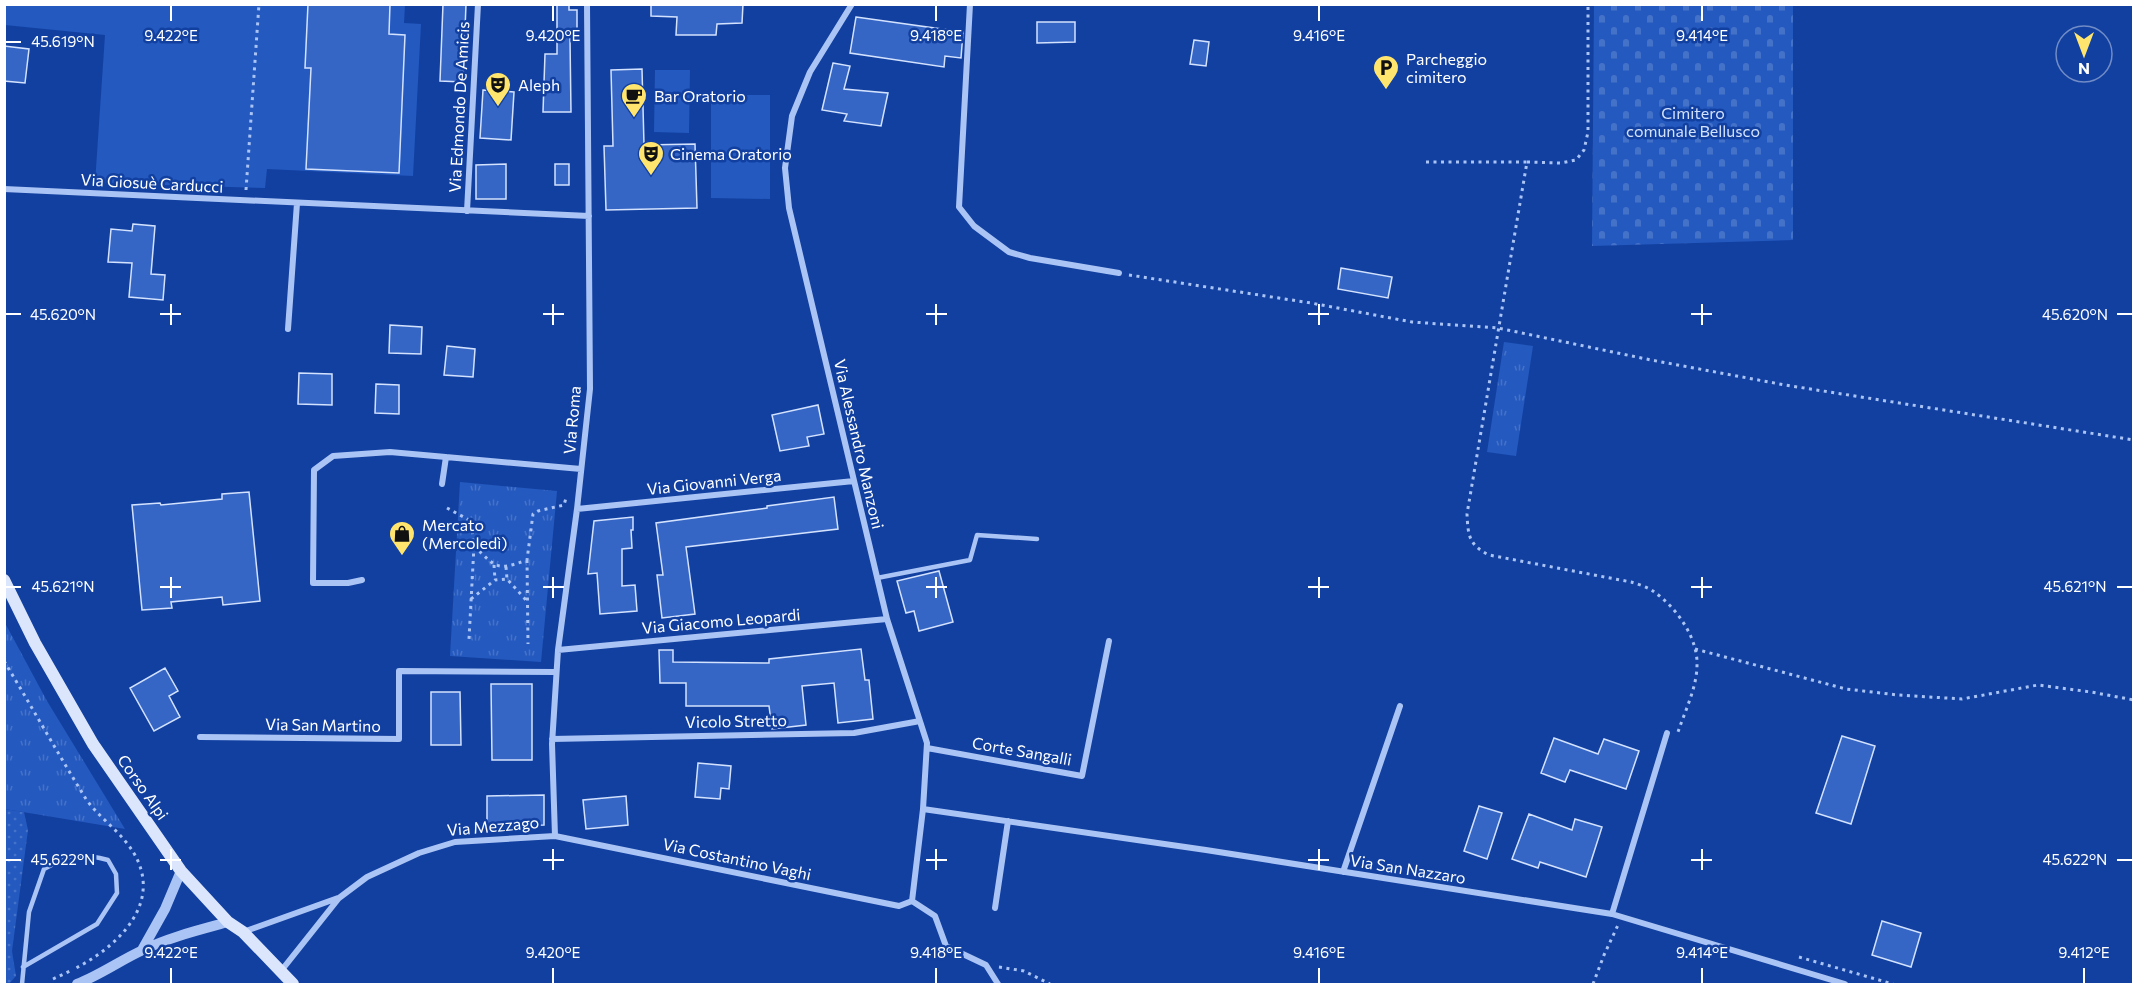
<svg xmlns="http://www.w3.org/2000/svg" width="2138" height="989" font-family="Commissioner,sans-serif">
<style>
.grass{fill:url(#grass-dots)}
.cemetery{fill:url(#cemetery-stones)}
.park{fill:url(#park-tufts)}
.pitch{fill:#2459bf}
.building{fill:#3666c5;stroke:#d3e2fe;stroke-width:1.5}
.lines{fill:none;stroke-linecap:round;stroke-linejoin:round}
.path{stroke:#aac4f5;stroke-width:3;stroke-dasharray:3 4.5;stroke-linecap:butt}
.service{stroke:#aac4f5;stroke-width:4.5}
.minor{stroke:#aac4f5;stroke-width:6}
.tertiary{stroke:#aac4f5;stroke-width:10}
.secondary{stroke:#dbe6fd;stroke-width:12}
.ticks{fill:none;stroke:#fff;stroke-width:2}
.labels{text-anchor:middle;stroke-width:5;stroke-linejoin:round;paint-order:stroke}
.poi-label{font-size:16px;fill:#fff;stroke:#1240a0;text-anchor:start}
.street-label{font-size:16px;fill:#fff;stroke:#1240a0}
.park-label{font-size:16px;fill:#d3e2fe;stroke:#1240a0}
.ticks-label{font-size:15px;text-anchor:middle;fill:#fff;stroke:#1240a0;stroke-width:5;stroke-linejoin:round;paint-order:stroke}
</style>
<defs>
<pattern id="grass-dots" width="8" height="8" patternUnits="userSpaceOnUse" patternTransform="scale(1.5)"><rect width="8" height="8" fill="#2459bf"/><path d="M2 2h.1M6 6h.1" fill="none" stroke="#4572c9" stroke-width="1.8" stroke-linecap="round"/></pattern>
<pattern id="cemetery-stones" width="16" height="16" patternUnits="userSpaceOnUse" patternTransform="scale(1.5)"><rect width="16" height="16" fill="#2459bf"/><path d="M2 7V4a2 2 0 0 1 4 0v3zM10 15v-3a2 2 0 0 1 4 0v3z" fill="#4572c9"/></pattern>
<pattern id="park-tufts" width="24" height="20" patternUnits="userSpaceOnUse" patternTransform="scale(1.5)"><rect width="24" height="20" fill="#2459bf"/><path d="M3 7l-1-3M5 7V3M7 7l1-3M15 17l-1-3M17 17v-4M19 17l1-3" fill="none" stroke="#4572c9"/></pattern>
</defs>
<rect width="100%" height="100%" fill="#1240a0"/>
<path class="grass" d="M4,809L24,812L28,830L12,951L16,976L9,984H4Z"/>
<path class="cemetery" d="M1594,5H1793V240L1592,246Z"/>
<path class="park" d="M1504,342L1533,346L1516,456L1487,452Z
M460,482L557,491L541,662L450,656Z
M5,623L47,701L125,829L5,809Z"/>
<path class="pitch" d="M4,5H405L404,23L421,24L413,176L267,169L265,188L95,183L105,35L5,25Z
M655,70H690L689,133L654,132Z
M711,95H770V199L711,198Z"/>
<path class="building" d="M308,4H390L389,34L405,35L399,173L306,169L311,68H305Z
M443,4H466L463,82L440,81Z
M557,4H569V10H577V39H570L571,112H543L545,54H557Z
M651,4H743L742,23L717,24L716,35H676L677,17L651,16Z
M856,17L963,32L961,58L945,56L944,67L850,53Z
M1037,22H1075V42L1037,43Z
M1194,40L1209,42L1206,66L1190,64Z
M4,46L29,49L25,83L4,81Z
M833,63L850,66L844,89L888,93L881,126L844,121L847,114L822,110Z
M642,69L644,145L695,144L697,208L606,210L604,146H613L611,70Z
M483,90L514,92L511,140L480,138Z
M506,164V199H476V165Z
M555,164H569V185H555Z
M133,224L155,226L151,274L165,275L163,300L129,297L132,263L108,262L111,229L132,231Z
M1341,268L1392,277L1388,298L1338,289Z
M390,325L422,327L421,354L389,353Z
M447,346L475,349L473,377L444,375Z
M299,373L332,374V405L298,404Z
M376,384L399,385V414L375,413Z
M818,405L824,434L807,437L809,446L780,451L772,415Z
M249,492L260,601L223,605L222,597L171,602L172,608L142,610L132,505L160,503L161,505L222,499V494Z
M834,497L838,529L686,547L695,614L662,618L657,575H663L656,523L767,508V506Z
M633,517V530H631L632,548L622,549V586L635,585L637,611L600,614L597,573L588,574L594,521Z
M939,571L953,622L919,631L914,611L906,613L897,581Z
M861,649L865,680H869L873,719L838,723L834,683L802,686L806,725L772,729L769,706H686V683H660L659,650H673V662L769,663V659Z
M165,668L178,691L169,696L180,717L154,731L130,688Z
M491,684H532V760H492Z
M431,692H460L461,745H431Z
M1842,736L1875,746L1851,824L1816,813Z
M1554,738L1598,754L1604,739L1639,751L1626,789L1570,770L1565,782L1541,773Z
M698,763L731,766L729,789L721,788L720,799L695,797Z
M544,795V825L487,826V796Z
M626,796L628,825L586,829L583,800Z
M1479,806L1502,813L1487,859L1464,851Z
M1529,814L1572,830L1575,819L1602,827L1586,877L1540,862L1538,868L1512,859Z
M1882,921L1921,933L1911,967L1872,955Z"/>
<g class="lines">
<path class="path" d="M1426,162H1527L1467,514C1468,536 1469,545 1489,555L1631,582C1638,584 1647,587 1653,591C1675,606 1698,637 1697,665C1697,687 1685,711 1678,732
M1527,162L1561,163L1576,160L1584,150L1588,132V4
M246,190L259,4
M1129,275L1311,303L1412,322L1498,328L1651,360L1785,385L2134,440
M447,508L471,521L474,546L469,639
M474,546C497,568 496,571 527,560L533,514L538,511L564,505L566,498
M527,560L528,644
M494,565L495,580
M506,567L507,579
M471,599L495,580L507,579L526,600
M1695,649L1846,689L1898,695L1962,699L2038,685L2091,692L2134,700
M4,661C32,707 58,754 86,799C97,815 114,827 126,842C169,895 124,943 76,968
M1799,957L1893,984
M999,967L1024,971L1050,984
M53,979L70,971
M1593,984L1604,955L1618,925"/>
<path class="service" d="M877,578L970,560L977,535L1037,539
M22,984L29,912L44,869C73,854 77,852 108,860L116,874L117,893L97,924L23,967"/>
<path class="minor" d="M852,4L810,72L792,116L785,168L789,208L887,619L927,743L923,809L912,901
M970,4L959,207L974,226L1009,252L1030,258L1119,273
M4,189L589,216
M467,211L478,4
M288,329L297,203
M442,484L446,457
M577,509L854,481
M362,580L348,583H313L314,470L333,456L390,452L581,469
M558,650L887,619
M200,737L399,739V671L556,672
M552,739L854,733L920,721
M927,748L1082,776L1109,641
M923,809L1206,850L1612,914L1845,984
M555,836L552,744L558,650L577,509L590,389L587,4
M1343,872L1400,706
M912,901L935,916L946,946L986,965L998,984
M995,908L1008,821
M1612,914L1667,733
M243,932L338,898
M281,971L339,898L367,877L419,853L455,842L555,836L899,906L912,901"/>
<path class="tertiary" d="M142,950L165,909L181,871
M77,984C100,975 121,960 143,950C170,937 199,930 228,922"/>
<path class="secondary" d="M4,580L35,643L93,744L181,871L228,922L243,932L293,984"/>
</g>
<path class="ticks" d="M171,6V21M553,6V21M936,6V21M1319,6V21M1702,6V21M6,42H21M171,304V325M553,304V325M936,304V325M1319,304V325M1702,304V325M6,314H21M160,314H181M543,314H564M926,314H947M1308,314H1329M1691,314H1712M2117,314H2132M171,577V598M553,577V598M936,577V598M1319,577V598M1702,577V598M6,587H21M160,587H181M543,587H564M926,587H947M1308,587H1329M1691,587H1712M2117,587H2132M171,849V870M553,849V870M936,849V870M1319,849V870M1702,849V870M6,860H21M160,860H181M543,860H564M926,860H947M1308,860H1329M1691,860H1712M2117,860H2132M171,968V983M553,968V983M936,968V983M1319,968V983M1702,968V983M2084,968V983"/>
<defs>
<symbol id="parking-pin" viewBox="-11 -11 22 30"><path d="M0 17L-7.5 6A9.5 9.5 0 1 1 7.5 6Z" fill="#ffe56e" stroke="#1240a0"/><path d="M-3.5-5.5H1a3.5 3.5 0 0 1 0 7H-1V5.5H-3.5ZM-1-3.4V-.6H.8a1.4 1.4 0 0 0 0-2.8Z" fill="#111"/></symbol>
<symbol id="theatre-pin" viewBox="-11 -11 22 30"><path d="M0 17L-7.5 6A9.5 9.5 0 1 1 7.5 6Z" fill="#ffe56e" stroke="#1240a0"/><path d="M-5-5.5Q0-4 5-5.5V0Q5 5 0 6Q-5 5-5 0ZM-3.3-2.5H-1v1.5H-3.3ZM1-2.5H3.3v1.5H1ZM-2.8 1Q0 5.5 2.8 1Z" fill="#111"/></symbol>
<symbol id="cafe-pin" viewBox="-11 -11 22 30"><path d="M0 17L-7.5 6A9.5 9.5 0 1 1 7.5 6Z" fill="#ffe56e" stroke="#1240a0"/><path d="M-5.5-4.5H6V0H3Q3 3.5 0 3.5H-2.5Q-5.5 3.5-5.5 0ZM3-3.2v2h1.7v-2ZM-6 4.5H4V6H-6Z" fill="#111"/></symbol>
<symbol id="shop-pin" viewBox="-11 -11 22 30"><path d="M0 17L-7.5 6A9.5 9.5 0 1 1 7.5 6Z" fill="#ffe56e" stroke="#1240a0"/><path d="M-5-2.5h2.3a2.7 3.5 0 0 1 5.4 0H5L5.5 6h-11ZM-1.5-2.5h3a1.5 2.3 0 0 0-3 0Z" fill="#111"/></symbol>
</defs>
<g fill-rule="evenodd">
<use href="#parking-pin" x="1371" y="53" width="30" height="40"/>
<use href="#theatre-pin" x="483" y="70" width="30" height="40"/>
<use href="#cafe-pin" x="619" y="81" width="30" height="40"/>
<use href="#theatre-pin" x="636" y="139" width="30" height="40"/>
<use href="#shop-pin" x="387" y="519" width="30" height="40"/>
</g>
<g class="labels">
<g class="poi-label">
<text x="1406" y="65">Parcheggio<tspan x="1406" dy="18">cimitero</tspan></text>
<text x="518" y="91">Aleph</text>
<text x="654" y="102">Bar Oratorio</text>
<text x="670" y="160">Cinema Oratorio</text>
<text x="422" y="531">Mercato<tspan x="422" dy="18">(Mercoledì)</tspan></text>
</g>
<g class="street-label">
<text transform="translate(459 107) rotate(-87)" y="6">Via Edmondo De Amicis</text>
<text transform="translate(152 183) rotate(3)" y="6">Via Giosuè Carducci</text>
<text transform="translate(572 420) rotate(-85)" y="6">Via Roma</text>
<text transform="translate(859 444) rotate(77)" y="6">Via Alessandro Manzoni</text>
<text transform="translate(714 482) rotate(-6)" y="6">Via Giovanni Verga</text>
<text transform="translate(721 621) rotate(-5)" y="6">Via Giacomo Leopardi</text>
<text transform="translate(736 721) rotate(-1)" y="6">Vicolo Stretto</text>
<text transform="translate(323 725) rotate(1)" y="6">Via San Martino</text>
<text transform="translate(1022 751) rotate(10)" y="6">Corte Sangalli</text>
<text transform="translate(143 787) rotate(55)" y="6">Corso Alpi</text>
<text transform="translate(493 826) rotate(-5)" y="6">Via Mezzago</text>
<text transform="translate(737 859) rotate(12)" y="6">Via Costantino Vaghi</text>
<text transform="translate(1408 869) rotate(9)" y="6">Via San Nazzaro</text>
</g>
<g class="park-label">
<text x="1693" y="119">Cimitero<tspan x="1693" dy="18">comunale Bellusco</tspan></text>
</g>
</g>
<g class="ticks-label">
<text x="171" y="41">9.422°E</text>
<text x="553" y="41">9.420°E</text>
<text x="936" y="41">9.418°E</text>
<text x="1319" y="41">9.416°E</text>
<text x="1702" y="41">9.414°E</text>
<text x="63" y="47">45.619°N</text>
<text x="2075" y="320">45.620°N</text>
<text x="63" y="320">45.620°N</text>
<text x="2075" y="592">45.621°N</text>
<text x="63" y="592">45.621°N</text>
<text x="2075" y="865">45.622°N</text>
<text x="63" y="865">45.622°N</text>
<text x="171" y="958">9.422°E</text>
<text x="553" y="958">9.420°E</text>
<text x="936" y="958">9.418°E</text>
<text x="1319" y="958">9.416°E</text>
<text x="1702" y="958">9.414°E</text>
<text x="2084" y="958">9.412°E</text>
</g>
<rect width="2138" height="989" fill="none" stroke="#ffffff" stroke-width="12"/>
<g transform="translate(2084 54) rotate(180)"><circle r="28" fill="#1240a0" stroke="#718cc6" stroke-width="1.5"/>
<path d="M0-4.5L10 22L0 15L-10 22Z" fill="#ffe56e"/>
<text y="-9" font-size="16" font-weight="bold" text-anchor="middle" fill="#ffffff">N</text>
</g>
</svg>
